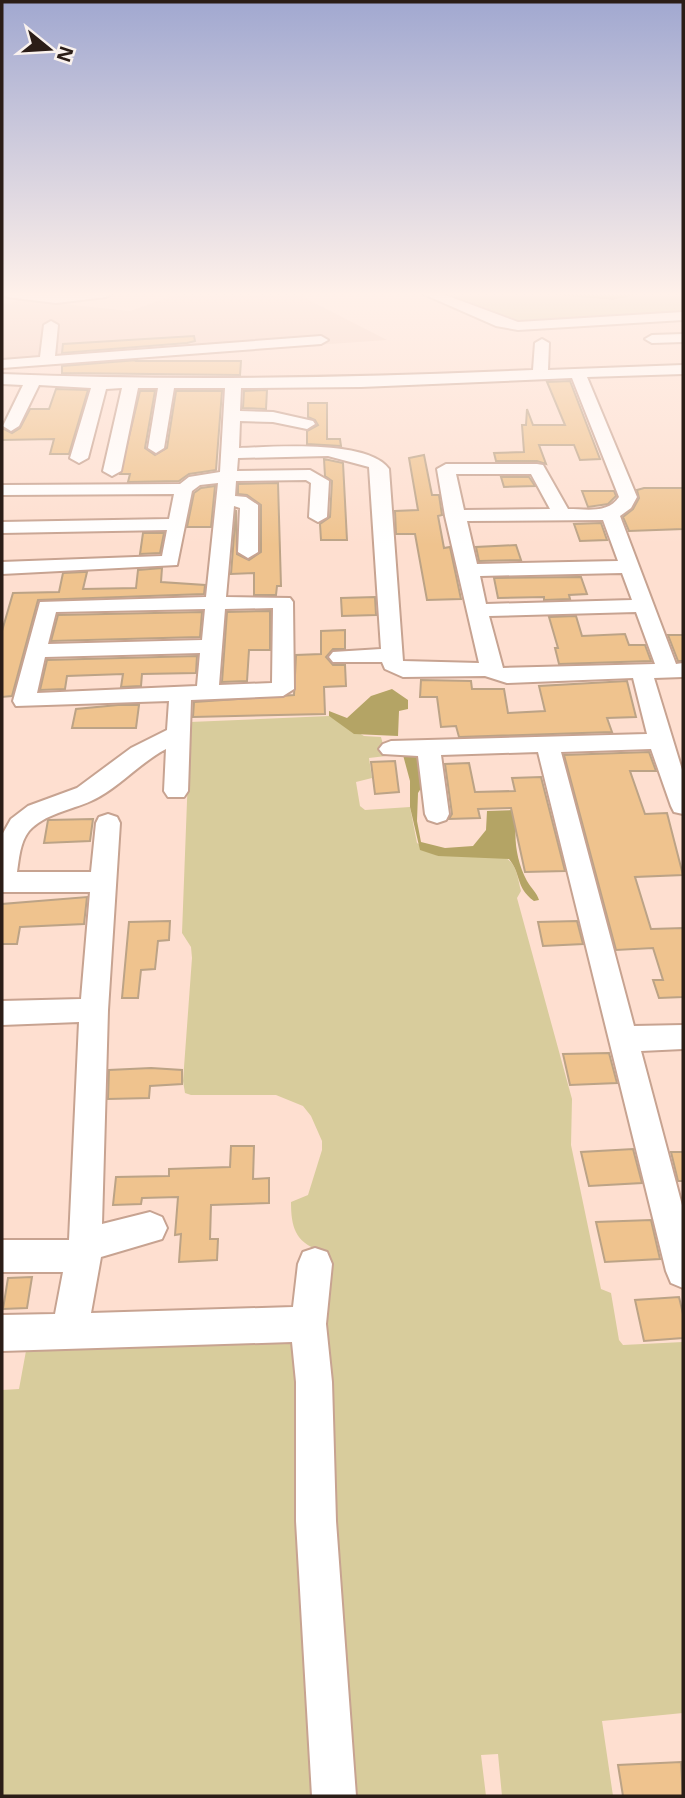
<svg xmlns="http://www.w3.org/2000/svg" width="685" height="1798" font-family="'Open Sans',sans-serif">
<style>
.built{fill:#f3cfbe}
.green{fill:#d8cc9c}
.forest{fill:#b4a465}
.building{fill:#efc38e;stroke:#bca386;stroke-width:2}
.lines{fill:none;stroke-linecap:round;stroke-linejoin:round}
.minor-casing{stroke:#c7a391;stroke-width:4}
.minor{fill:#fff;fill-rule:evenodd}
</style>
<rect width="100%" height="100%" fill="#fedfd0"/>
<path class="built" d="M181,293H295L387,340L2,367V304L26,300L130,311Z"/>
<path class="green" d="M439,293H683V313L516,322Z
M329,716L364,736L381,737L386,756L369,758L372,778L356,782L360,806L365,810L410,807L417,843L438,856H501C517,861 517,876 521,891L517,898L572,1099L571,1145L601,1289L611,1293L619,1340L623,1345L683,1342V1713L602,1721L613,1796H502L498,1754L481,1755L486,1796H343L319,1250C295,1242 291,1226 291,1202L308,1195L322,1150V1141L311,1116L303,1106L276,1095H191L185,1093L183,1081L192,958L191,947L182,933L190,722Z
M28,1340L297,1342L306,1560L322,1796H2V1390L19,1389Z"/>
<path class="forest" d="M533,293H645L613,300Z
M392,689L408,700V709L399,711L398,736L354,734L329,716V711L347,718L371,696Z
M419,754L423,785L418,793L417,821L421,842L445,848L473,846L486,830L487,811L518,810C513,834 515,858 527,881C531,888 537,893 539,900L534,901C515,887 522,875 509,859L438,856L420,850L410,807V781L403,755Z"/>
<path class="building" d="M194,336L195,341L187,343L62,353L63,344Z
M138,360L135,361H241L240,375L62,373V366Z
M570,381L600,459L580,460L574,445H539L546,464L537,461H496L494,453L524,452L522,425H526L527,409L533,425H565L547,382Z
M56,389L88,390L69,454H50L54,439L2,440V428L12,433L20,428L30,409H49Z
M267,390L266,409L243,408L244,391Z
M140,391H155L145,448L155,455L167,448L176,391H222L216,470L189,474L179,481L128,482L130,474H120Z
M308,403H327V439H340L341,446L307,444V431L318,425L315,420L308,417Z
M424,455L432,495H439L442,515L438,516L444,548L450,547L461,599L427,600L415,534H396L395,511L418,510L409,458Z
M324,459L343,463L347,540H321L320,524L330,517L332,481L325,476Z
M501,477H529L535,486L504,487Z
M278,483L281,586H277L276,595H254V573L231,574L236,510L237,554L249,560L261,552V505L247,495L238,494V484Z
M215,486L211,527H187L194,493L201,488Z
M644,488H683V529L629,531L623,517L633,509L639,498L637,490Z
M582,491H614L616,496L608,504L588,507Z
M601,523L607,540L580,541L574,524Z
M143,533H164L160,553L140,554Z
M516,545L521,560L479,561L476,547Z
M162,568L161,582L205,585L204,594L38,600L12,696L2,697V631L13,593L59,592L63,573L84,572H87L83,589L136,588L138,570Z
M581,577L587,594L569,595L570,599L544,600V597L498,598L494,578Z
M375,597L376,615L342,616L341,598Z
M270,611V650H249L247,681L222,682L227,612Z
M202,612L200,637L51,641L58,615Z
M576,616L582,636L625,634L629,645H645L651,661L559,664L555,648H558L549,617Z
M345,630V649H333L326,657L333,665H345L346,686L324,687L325,714L193,717L194,702L294,695L296,655L321,654V631Z
M668,635H683V661H678Z
M197,656L196,673L142,674L141,686L121,687L123,674L67,676L65,689L40,690L47,660Z
M421,680L471,681L472,689H504L508,713L545,711L539,686L627,681L636,717L607,718L612,732L459,737L456,726L441,727L437,697H420Z
M118,705H139L136,728H72L76,709Z
M649,752L656,771H630L645,814L667,813L683,875L635,877L651,929L683,928V997L659,998L653,980H663L653,948L616,950L564,755Z
M395,761L399,792L375,794L371,762Z
M469,763L475,792L515,791L512,778L541,777L565,871L525,872L511,808L478,809L480,818L449,819L452,814L445,764Z
M93,819L90,841L44,843L48,820Z
M87,897L84,924L20,927L17,944H2V904Z
M170,921L169,940L158,941L155,969L141,970L138,998H122L129,922Z
M577,921L583,944L543,946L538,922Z
M609,1053L617,1083L570,1085L563,1054Z
M151,1068L182,1070V1084L150,1086L149,1098L108,1099L109,1070Z
M231,1146H254L253,1179L269,1178V1203L211,1205L210,1239H218L217,1260L179,1262L181,1234L175,1235L178,1197L142,1198L141,1204L113,1205L116,1177L169,1176V1169L230,1167Z
M633,1149L642,1183L589,1186L581,1152Z
M671,1152H683V1181H678Z
M651,1220L660,1259L605,1262L596,1222Z
M32,1277L27,1308L3,1309L8,1278Z
M679,1297L683,1314V1338L644,1341L635,1300Z
M681,1762L683,1796H623L618,1765Z"/>
<g class="lines">
<defs>
<path id="minor" d="M2,293H113L106,297L56,303L7,297Z
M421,293H440L518,322L683,312V320L518,330L496,326Z
M51,321L58,325L55,356L321,336L328,340L321,344L2,368V360L40,357L44,325Z
M683,334V342L652,343L645,339L652,335Z
M542,339L549,343L548,370L683,365V374L587,377L637,497L631,508L620,516L676,664L683,663V677L654,678L683,773V814L674,812L671,806L651,749L561,752L634,1026L683,1025V1049L641,1051L683,1209V1288L671,1283L666,1271L538,752L441,755L449,814L446,820L437,823L428,820L425,814L418,756L383,754L379,749L383,744L391,741L647,734L633,678L507,683L485,676L403,677L385,669L382,662H333L329,657L333,652L381,649L369,467L328,456L238,458L237,471L310,470L329,481L327,517L318,522L309,517L311,483L306,480L236,481L235,496L246,497L258,505V552L248,558L238,552L240,508L234,506L226,597L290,598L293,602L294,689L283,696L191,700L188,791L184,797H168L164,791L166,749C139,763 118,789 91,801C71,810 44,814 29,831C20,842 19,859 17,872H91L96,823L99,817L108,814L117,817L120,823L108,1010L102,1224L150,1212L162,1217L167,1228L162,1239L101,1257L91,1313L293,1307L298,1264L303,1252L315,1248L327,1252L332,1264L326,1324L332,1382L336,1521L356,1796H312L296,1521V1382L292,1342L2,1351V1315L55,1314L63,1272H2V1240H69L79,1022L2,1025V1001L81,999L90,892H2V835L11,819L28,806L77,788L131,748L167,730L169,701L16,706L13,701L40,602L206,597L218,483L200,485L192,491L177,565L2,574V562L162,556L167,530L2,533V522L169,519L174,494L2,495V485L180,484L189,477L220,472L225,388H174L164,448L156,453L148,448L158,388H138L121,471L112,476L103,471L122,388L106,389L88,458L79,463L70,458L91,388L39,385L19,426L11,431L3,426L23,385L2,384V374C179,381 355,378 533,370L535,343ZM572,378L619,497C608,514 586,509 568,509L543,465L537,464H446L437,469L445,516L479,663L403,661L389,469C367,439 274,447 239,448L240,421L273,422L307,429L315,424L313,421L273,412L240,411L241,388L361,387ZM456,474H531L550,509L464,510ZM603,520L618,561L477,564L467,521ZM622,573L632,600L486,604L480,576ZM273,608L272,683L219,685L225,609ZM205,609L202,640L48,644L56,612ZM636,612L655,664L503,668L489,616ZM200,653L197,686L37,693L45,657Z"/>
</defs>
<use href="#minor" class="minor-casing"/>
<use href="#minor" class="minor"/>
</g>
<linearGradient id="sky" x2="0" y2="1"><stop stop-color="#a1a8d0"/><stop offset="0.54" stop-color="#fff1ea"/><stop offset="1" stop-color="#fff1ea" stop-opacity="0"/></linearGradient>
<rect width="685" height="545" fill="url(#sky)"/>
<rect width="685" height="1798" fill="none" stroke="#2b1d17" stroke-width="7"/>
<g transform="translate(49 49) rotate(108)" stroke="#faf2ee" stroke-width="5" paint-order="stroke">
<path d="M0-5L12 26L0 18L-12 26Z" fill="#2b1d17"/>
<text y="-10" font-size="19" font-weight="bold" text-anchor="middle" fill="#2b1d17">N</text>
</g>
</svg>
